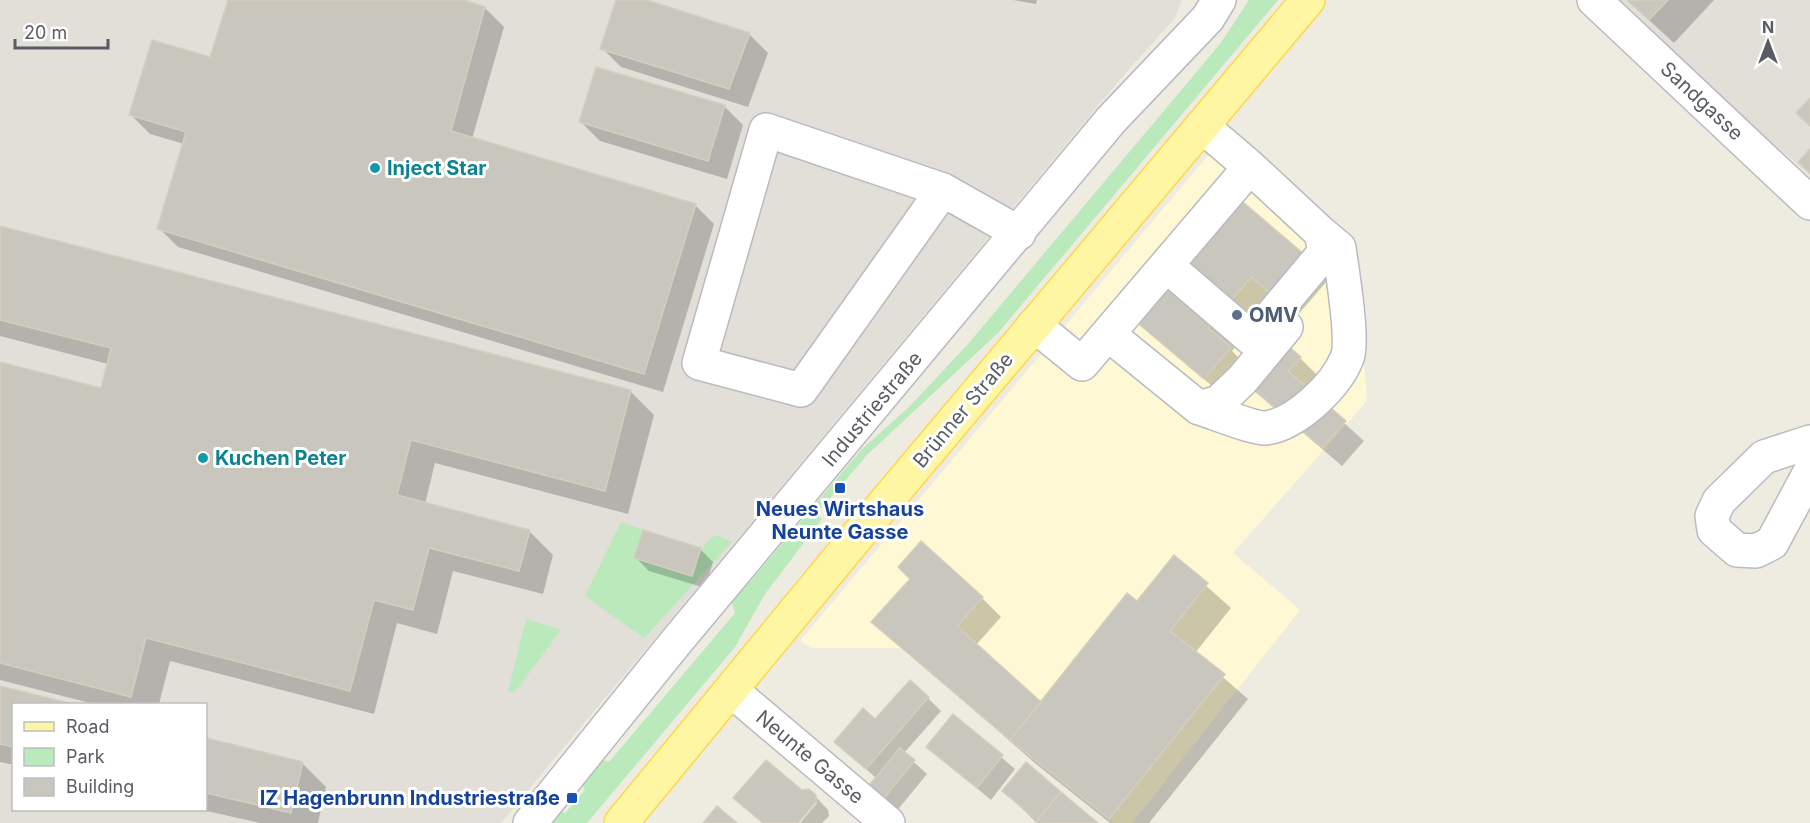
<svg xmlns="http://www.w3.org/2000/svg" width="1810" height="823" font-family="Inter,sans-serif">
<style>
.commercial{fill:#fff8d4}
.industrial{fill:#e1dfd8;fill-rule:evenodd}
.green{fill:#bae9bc}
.shadow{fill:#0003}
.building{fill:#c9c6bd;stroke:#d3cebe;stroke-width:1.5}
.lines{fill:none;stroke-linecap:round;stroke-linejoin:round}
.minor-casing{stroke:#b9bbc1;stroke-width:36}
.major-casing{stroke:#ffd748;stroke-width:36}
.minor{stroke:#fff;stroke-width:33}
.major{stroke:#fff6a4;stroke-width:33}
.culture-dot{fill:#0f9aa8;stroke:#fff;stroke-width:2}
.service-dot{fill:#5c6f8a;stroke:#fff;stroke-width:2}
.transit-dot{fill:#1a4fb4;stroke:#fff;stroke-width:2}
.labels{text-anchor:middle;stroke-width:6;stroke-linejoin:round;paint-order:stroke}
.street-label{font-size:20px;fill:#595d63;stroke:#fff}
.culture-label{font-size:20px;font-weight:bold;fill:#0d838f;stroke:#fff;text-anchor:start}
.service-label{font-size:20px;font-weight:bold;fill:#4e5e75;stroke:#fff;text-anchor:start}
.transit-label{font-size:20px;font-weight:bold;fill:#164399;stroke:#fff}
</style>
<rect width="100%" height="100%" fill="#eeece0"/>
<path class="commercial" d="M1231,128L1355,243L1367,401L1233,553L1300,610L1132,823H1114L899,648H812L800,641Z"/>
<path class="industrial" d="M0,0H1182L1174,19L1122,77L501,823H0ZM14,704H206V810H14Z
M1618,0H1810V176L1728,102Z"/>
<path class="green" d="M1249,0H1278L998,333L867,455L817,514L822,519L765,594L735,647L587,823H548L560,811L565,813L585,790L582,785L600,759L609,762L735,613L731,600L742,586L750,582L861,450L910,406L968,344L1220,44Z
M621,522L643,530L634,558L692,576C698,559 699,544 717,535L732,542L644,638L585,596Z
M526,619L561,630L515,692L508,691Z"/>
<path class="shadow" d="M229,0H459L485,8L504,27L472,139L695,205L714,224L663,392L178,247L159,228L184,144L150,134L131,115L211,59Z
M617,0H642L749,34L768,53L748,107L621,67L602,48Z
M1013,0H1037L1036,4Z
M1627,0H1714L1674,43Z
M724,106L743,125L727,179L600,141L581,122Z
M0,228L630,391L654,415L628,514L435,463L425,504L529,531L553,555L543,594L453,571L437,634L397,623L374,714L170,661L159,704H94L0,680V363L102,390L108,364L0,336Z
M1304,256L1328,280L1296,317L1276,300L1232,351L1242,361L1300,358L1319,377L1308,390L1364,441L1342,466L1253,390L1229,401L1130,314Z
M700,549L713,562L705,588L649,571L636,558Z
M1174,557L1231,608L1195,653L1248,699L1149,823H1110L1036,764L873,622L982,598L1001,617L976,645L1041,704L1137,603Z
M0,688L67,704H14V765L0,762Z
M928,698L941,711L904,753L927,774L895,813L881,802L876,778L836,742Z
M953,716L1015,769L991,800L928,747Z
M206,739L302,763L326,787L318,823H260L202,810H206Z
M1026,765L1096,823H1037L1004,791Z
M802,792L815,796L828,810L829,816L822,823H800L817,803L815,801L796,823H763L748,810Z"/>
<path class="building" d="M228,0H464L485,7L451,131L696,204L644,374L157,229L186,132L129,115L152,40L210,57Z
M616,0H647L750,33L729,89L600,49Z
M1627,0H1668L1649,20Z
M596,67L725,105L708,161L579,122Z
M1810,98V126L1796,113Z
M1810,149V173L1798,162Z
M1237,197L1305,255L1272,294L1251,277L1208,328L1231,347L1204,379L1127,314Z
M0,226L631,390L605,491L411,440L397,495L530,530L519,571L429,548L413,610L374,600L350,691L146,638L131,697L0,663V362L101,388L111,348L0,320Z
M1268,329L1301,357L1288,371L1346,421L1322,448L1232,371Z
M643,530L701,548L692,576L634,558Z
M921,541L983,597L957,626L1041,702L1010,740L871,622L910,579L898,567Z
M1174,555L1208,583L1170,631L1225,674L1109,819L1010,740L1127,593L1137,601Z
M910,680L929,697L866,769L834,742L863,708L875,719Z
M0,686L73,704H14V747L0,744Z
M953,714L1003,755L977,788L926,747Z
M206,738L303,762L291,813L206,793Z
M900,748L915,760L881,802L866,789Z
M766,760L802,790L809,789L816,795V802L798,823H763L733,798Z
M1026,762L1061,792L1037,820L1002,791Z
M1061,792L1098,823H1035Z
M717,806L737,823H703Z"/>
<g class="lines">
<defs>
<path id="minor" d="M1594,0L1810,203
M943,190L801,390L699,363L766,130L943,190L1019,233
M1167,266L1252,339L1325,252L1321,233L1250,167
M1034,325L1082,364L1250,167L1202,126
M1108,334L1199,408L1219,402L1242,380L1286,327
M1199,408C1213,412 1254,429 1266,428C1296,424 1336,386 1347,358C1354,341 1342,270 1339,248L1321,233
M1810,442L1764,457L1719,501L1712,516L1714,530L1737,550L1756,551L1772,543L1810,472
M732,691L888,823
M530,823L676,642L1111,120L1208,18L1219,0"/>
<path id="major" d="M621,823L873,517L1308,0"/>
</defs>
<use href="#minor" class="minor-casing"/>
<use href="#major" class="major-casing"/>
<use href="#minor" class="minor"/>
<use href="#major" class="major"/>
</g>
<g class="culture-dot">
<circle cx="375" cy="168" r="6"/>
<circle cx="203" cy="458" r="6"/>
</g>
<circle class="service-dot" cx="1237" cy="315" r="6"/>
<g class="transit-dot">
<rect x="834" y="482" width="12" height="12" rx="3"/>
<rect x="566" y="792" width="12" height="12" rx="3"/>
</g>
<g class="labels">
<g class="street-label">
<text transform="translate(1702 101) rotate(43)" y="7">Sandgasse</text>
<text transform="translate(872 409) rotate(-50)" y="7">Industriestraße</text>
<text transform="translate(963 410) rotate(-50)" y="7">Brünner Straße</text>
<text transform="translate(810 757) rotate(40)" y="7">Neunte Gasse</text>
</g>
<g class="culture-label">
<text x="387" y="175">Inject Star</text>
<text x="215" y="465">Kuchen Peter</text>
</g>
<g class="service-label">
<text x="1249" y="322">OMV</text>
</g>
<g class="transit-label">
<text x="840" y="516">Neues Wirtshaus<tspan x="840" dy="23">Neunte Gasse</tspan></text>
<text x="560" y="805" text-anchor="end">IZ Hagenbrunn Industriestraße</text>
</g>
</g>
<rect x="12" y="703" width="195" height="108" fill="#ffffff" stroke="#bdbec1" stroke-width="1.5"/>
<rect x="24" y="722" width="30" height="9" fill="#fff6a4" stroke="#bdbec1" stroke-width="1.5"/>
<text x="66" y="733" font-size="18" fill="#595d63">Road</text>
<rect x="24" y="748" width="30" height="18" fill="#bae9bc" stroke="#bdbec1" stroke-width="1.5"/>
<text x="66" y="763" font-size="18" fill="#595d63">Park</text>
<rect x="24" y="778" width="30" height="18" fill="#c9c6bd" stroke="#bdbec1" stroke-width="1.5"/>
<text x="66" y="793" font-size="18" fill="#595d63">Building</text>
<g transform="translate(1768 42)" stroke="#ffffff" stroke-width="4.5" paint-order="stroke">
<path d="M0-4.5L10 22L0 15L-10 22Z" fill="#595d63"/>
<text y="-9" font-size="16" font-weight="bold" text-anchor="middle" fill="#595d63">N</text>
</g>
<path d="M15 39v9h93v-9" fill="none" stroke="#595d63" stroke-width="3"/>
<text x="24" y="39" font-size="18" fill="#595d63" stroke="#ffffff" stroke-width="4.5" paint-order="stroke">20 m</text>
</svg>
